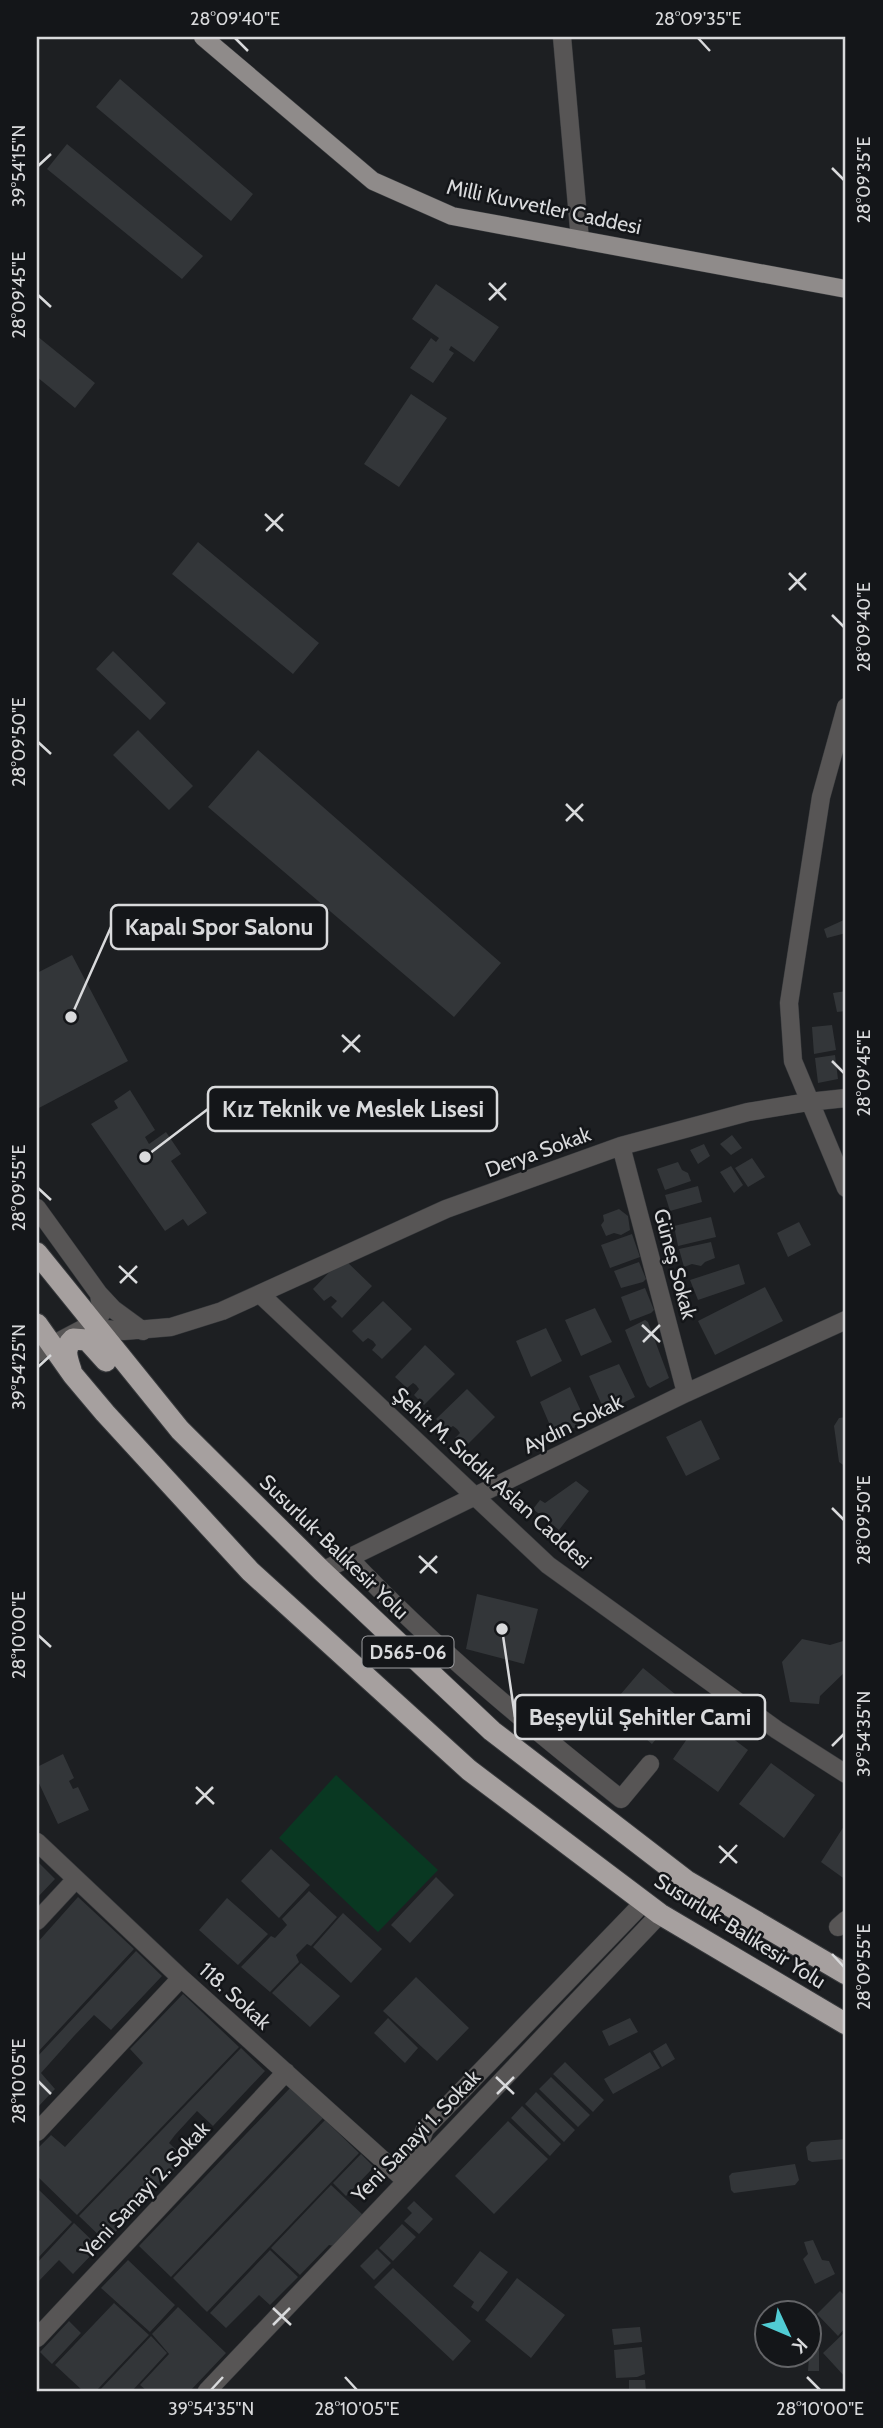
<svg xmlns="http://www.w3.org/2000/svg" width="883" height="2428" font-family="Cabin,sans-serif">
<style>
.green{fill:#093822}
.building{fill:#333639}
.lines{fill:none;stroke-linecap:round;stroke-linejoin:round}
.minor-casing{stroke:#37393c;stroke-width:19}
.major-casing{stroke:#37393c;stroke-width:19}
.highway-casing{stroke:#37393c;stroke-width:23}
.minor{stroke:#575555;stroke-width:18}
.major{stroke:#8f8b8a;stroke-width:18}
.highway{stroke:#a6a09f;stroke-width:21}
.ticks{fill:none;stroke:#d9dadc;stroke-width:2.5}
.labels{text-anchor:middle;stroke-width:5;stroke-linejoin:round;paint-order:stroke}
.shield{fill:#141619;stroke:#9e9fa2;stroke-width:2}
.shield-label{font-size:19px;font-weight:bold;fill:#d9dadc}
.street-label{font-size:21px;fill:#d9dadc;stroke:#141619}
.leader{fill:none;stroke:#d9dadc;stroke-width:2.5}
.callout-dot{fill:#d9dadc;stroke:#141619;stroke-width:2.5}
.callout{fill:#141619;stroke:#d9dadc;stroke-width:2.5}
.callout-label{font-size:23px;text-anchor:middle;font-weight:bold;fill:#d9dadc}
.neatline{fill:none;stroke:#d9dadc;stroke-width:2.5}
.ticks-label{font-size:18px;text-anchor:middle;fill:#d9dadc}
</style>
<rect width="100%" height="100%" fill="#1d1f22"/>
<path class="green" d="M336,1775L438,1870L378,1932L279,1838Z"/>
<path class="building" d="M120,79L253,194L231,221L96,107Z
M67,144L203,256L182,279L47,169Z
M436,284L499,327L474,362L451,346L449,350L454,353L433,383L410,368L431,338L436,342L439,338L412,319Z
M37,336L95,383L75,408L37,377Z
M411,394L447,418L399,487L364,464Z
M198,542L319,643L293,674L172,574Z
M113,651L166,703L150,720L96,669Z
M138,730L193,786L169,810L113,755Z
M258,750L501,963L454,1017L208,807Z
M846,919V933L827,938L824,929Z
M72,955L128,1061L37,1109V973Z
M846,991V1011L837,1012L833,993Z
M832,1025L836,1050L814,1054L812,1027Z
M835,1055L838,1079L818,1083L815,1058Z
M130,1090L155,1130L145,1137L149,1144L166,1132L181,1154L171,1161L207,1213L188,1226L183,1219L165,1231L91,1124L118,1108L114,1101Z
M732,1135L742,1148L731,1155L720,1144Z
M704,1144L710,1156L698,1164L690,1150Z
M752,1158L765,1177L748,1187L735,1168Z
M678,1162L682,1170L688,1173L691,1181L665,1190L657,1169Z
M731,1166L743,1185L734,1193L720,1172Z
M698,1186L702,1202L670,1211L665,1195Z
M619,1209L628,1216L630,1230L621,1235L614,1233L606,1236L601,1225L604,1221L603,1215Z
M711,1217L716,1237L678,1246L674,1226Z
M799,1222L811,1245L788,1257L777,1233Z
M632,1234L640,1257L610,1268L601,1245Z
M711,1242L715,1258L705,1262L701,1266L692,1264L684,1267L679,1249Z
M343,1258L372,1286L342,1318L331,1307L337,1301L331,1296L324,1301L313,1289Z
M639,1262L646,1279L643,1282L621,1288L614,1271Z
M739,1264L745,1284L698,1300L690,1280Z
M765,1287L783,1321L715,1355L698,1321Z
M645,1288L654,1310L651,1313L630,1321L621,1297Z
M383,1301L412,1329L382,1359L372,1350L376,1345L373,1341L368,1338L363,1342L352,1331Z
M595,1308L612,1342L581,1356L565,1320Z
M645,1320L648,1322L669,1378L650,1388L647,1385L625,1330Z
M546,1328L562,1361L531,1377L516,1341Z
M425,1345L455,1374L424,1405L414,1395L419,1389L416,1385L413,1383L407,1388L395,1377Z
M619,1364L635,1397L605,1412L589,1376Z
M570,1387L586,1422L555,1437L540,1402Z
M467,1389L495,1417L465,1447L455,1438L460,1433L457,1429L453,1426L447,1430L436,1419Z
M846,1417V1467L839,1462L834,1426L839,1418Z
M701,1420L720,1459L686,1476L666,1437Z
M576,1481L589,1491L559,1530L533,1509L540,1500L545,1503Z
M477,1594L538,1609L524,1664L466,1649Z
M802,1639L830,1645L843,1641L846,1649V1671L820,1696L819,1704L790,1702L782,1662Z
M643,1668L686,1703L652,1744L609,1708Z
M703,1716L748,1750L718,1792L673,1759Z
M63,1754L74,1778L69,1781L73,1789L78,1787L89,1810L58,1824L37,1779V1767Z
M771,1763L815,1795L784,1838L739,1804Z
M846,1823V1880L821,1862Z
M271,1849L310,1885L279,1918L241,1881Z
M37,1861L55,1879L37,1898Z
M436,1877L454,1895L410,1943L391,1925Z
M309,1891L337,1917L311,1946L307,1944L296,1955L299,1962L270,1992L241,1967L271,1936L275,1938L287,1925L282,1919Z
M78,1897L134,1949L37,2053V1943Z
M227,1898L268,1934L238,1965L199,1930Z
M343,1913L382,1949L351,1983L313,1947Z
M136,1951L162,1976L111,2030L94,2015L74,2036L41,2073L55,2089L37,2108V2057Z
M301,1963L340,1996L310,2027L272,1993Z
M416,1977L469,2028L437,2061L383,2011Z
M183,1994L239,2047L77,2215L37,2176V2149L51,2135L65,2147L94,2116L143,2063L130,2049Z
M388,2018L418,2048L405,2063L374,2033Z
M630,2018L638,2032L609,2046L602,2031Z
M666,2043L675,2059L662,2067L653,2051Z
M241,2048L265,2071L213,2126L197,2111L175,2135L169,2143L185,2158L106,2242L79,2216Z
M650,2052L660,2068L613,2094L604,2079Z
M565,2062L604,2100L593,2112L553,2074Z
M551,2077L590,2115L578,2127L539,2089Z
M291,2087L323,2118L171,2277L139,2246Z
M536,2092L575,2130L564,2142L525,2104Z
M522,2106L561,2144L550,2156L511,2118Z
M325,2120L359,2153L207,2312L173,2278Z
M508,2121L548,2159L494,2214L455,2176Z
M846,2139V2159L812,2162L808,2160L806,2147L811,2142Z
M361,2154L374,2167L346,2196L333,2183Z
M795,2164L799,2180L795,2185L734,2193L731,2190L729,2176L732,2173Z
M331,2185L363,2215L334,2246L329,2245L300,2275L271,2248Z
M37,2188L72,2222L37,2259Z
M414,2201L433,2219L419,2234L404,2221L412,2213L407,2208Z
M74,2223L99,2247L73,2274L59,2260L37,2283V2263Z
M402,2224L416,2237L393,2261L379,2248Z
M813,2240L822,2260L829,2261L835,2274L815,2284L803,2259L808,2254L804,2242Z
M377,2249L391,2263L374,2280L360,2266Z
M270,2250L298,2277L270,2305L259,2295L226,2328L210,2313Z
M480,2251L508,2272L478,2312L471,2307L474,2302L453,2286Z
M128,2260L175,2305L150,2332L101,2288Z
M393,2268L471,2341L453,2361L374,2287Z
M517,2278L565,2315L531,2358L485,2320Z
M840,2291L846,2297V2327L838,2336L817,2314Z
M114,2303L149,2335L96,2391H83L55,2365Z
M178,2307L226,2353L190,2391H147L140,2385L169,2354L152,2334Z
M69,2321L81,2333L52,2364L40,2352Z
M640,2327L642,2342L614,2345L612,2329Z
M846,2331V2378L823,2353Z
M151,2336L167,2353L132,2391H99Z
M810,2343L819,2344V2371H808Z
M642,2347L645,2374L637,2377L616,2378L614,2350Z
M629,2380H645L646,2391H629Z"/>
<g class="lines">
<defs>
<path id="minor" d="M562,37L580,240
M846,707L821,797L789,1003L793,1061L846,1188
M621,1146L686,1393
M37,1208L99,1294L102,1313L92,1324L37,1353
M99,1294L113,1309L143,1331
M260,1294L548,1565L777,1730L846,1774
M92,1324L105,1329L124,1331L171,1327L222,1311L446,1209L621,1146L748,1112L808,1102L846,1098
M349,1558C432,1646 527,1724 621,1799L650,1764
M322,1571L686,1393L846,1320
M37,1842L181,1978L405,2180
M37,1921L76,1879
M838,1927L846,1920
M37,2132L181,1978
M409,2170L425,2129L644,1902
M37,2338L286,2072
M207,2391L660,1914"/>
<path id="major" d="M203,37L373,181L452,216L846,289"/>
<path id="highway" d="M37,1253L180,1430L322,1571L492,1731L687,1881L846,1974
M37,1324L73,1375L105,1413L250,1571L469,1770L660,1914L846,2024
M71,1370C67,1358 63,1348 73,1339L87,1340L106,1361"/>
</defs>
<use href="#minor" class="minor-casing"/>
<use href="#major" class="major-casing"/>
<use href="#highway" class="highway-casing"/>
<use href="#minor" class="minor"/>
<use href="#major" class="major"/>
<use href="#highway" class="highway"/>
</g>
<path class="ticks" d="M235,38L248,51M698,38L710,51M38,166L51,154M832,168L844,180M489,283L506,300M38,295L51,307M489,300L506,283M265,514L283,531M266,531L283,514M789,573L806,590M789,590L806,573M832,615L844,627M38,742L51,754M566,804L583,821M566,821L583,804M342,1035L360,1052M343,1052L360,1035M832,1061L844,1073M38,1188L51,1200M119,1266L137,1283M120,1283L137,1266M642,1325L660,1342M643,1342L660,1325M38,1367L51,1355M832,1508L844,1520M419,1556L437,1573M420,1573L437,1556M38,1635L51,1647M832,1746L844,1734M196,1787L214,1804M196,1804L213,1787M719,1846L737,1863M720,1863L737,1845M832,1954L844,1967M496,2077L514,2094M38,2081L51,2094M497,2094L514,2077M273,2308L291,2325M273,2325L290,2308M345,2377L357,2390M807,2377L820,2390M211,2390L223,2377"/>
<g class="labels">
<rect class="shield" x="362.5" y="1636.5" width="91" height="31" rx="5"/>
<g class="shield-label">
<text x="408" y="1659">D565-06</text>
</g>
<g class="street-label">
<text transform="translate(544 207) rotate(12)" y="7">Milli Kuvvetler Caddesi</text>
<text transform="translate(538 1152) rotate(-20)" y="7">Derya Sokak</text>
<text transform="translate(675 1264) rotate(75)" y="7">Güneş Sokak</text>
<text transform="translate(573 1424) rotate(-26)" y="7">Aydın Sokak</text>
<text transform="translate(492 1478) rotate(42)" y="7">Şehit M. Sıddık Aslan Caddesi</text>
<text transform="translate(334 1547) rotate(44)" y="7">Susurluk-Balıkesir Yolu</text>
<text transform="translate(740 1931) rotate(32)" y="7">Susurluk-Balıkesir Yolu</text>
<text transform="translate(235 1996) rotate(42)" y="7">118. Sokak</text>
<text transform="translate(416 2136) rotate(-46)" y="7">Yeni Sanayi 1. Sokak</text>
<text transform="translate(145 2190) rotate(-47)" y="7">Yeni Sanayi 2. Sokak</text>
</g>
</g>
<path class="leader" d="M71 1017L111 927M145 1157L208 1109M502 1629L515 1717"/>
<g class="callout-dot">
<circle cx="71" cy="1017" r="7"/>
<circle cx="145" cy="1157" r="7"/>
<circle cx="502" cy="1629" r="7"/>
</g>
<g class="callout">
<rect x="111" y="905" width="216" height="44" rx="7"/>
<rect x="208" y="1087" width="289" height="44" rx="7"/>
<rect x="515" y="1695" width="250" height="44" rx="7"/>
</g>
<g class="callout-label">
<text x="219" y="935">Kapalı Spor Salonu</text>
<text x="353" y="1117">Kız Teknik ve Meslek Lisesi</text>
<text x="640" y="1725">Beşeylül Şehitler Cami</text>
</g>
<rect width="883" height="2428" fill="none" stroke="#141619" stroke-width="77"/>
<g transform="translate(788 2334) rotate(134)"><circle r="33" fill="#141619" stroke="#636467" stroke-width="2"/>
<path d="M0-5L12 26L0 18L-12 26Z" fill="#51ccd4"/>
<text y="-10" font-size="19" font-weight="bold" text-anchor="middle" fill="#d9dadc">K</text>
</g>
<rect x="38" y="38" width="806" height="2352" class="neatline"/>
<g class="ticks-label">
<text x="235" y="25">28°09'40"E</text>
<text x="698" y="25">28°09'35"E</text>
<text transform="translate(19 166) rotate(-90)" y="6">39°54'15"N</text>
<text transform="translate(864 180) rotate(-90)" y="6">28°09'35"E</text>
<text transform="translate(19 295) rotate(-90)" y="6">28°09'45"E</text>
<text transform="translate(864 627) rotate(-90)" y="6">28°09'40"E</text>
<text transform="translate(19 742) rotate(-90)" y="6">28°09'50"E</text>
<text transform="translate(864 1073) rotate(-90)" y="6">28°09'45"E</text>
<text transform="translate(19 1188) rotate(-90)" y="6">28°09'55"E</text>
<text transform="translate(19 1367) rotate(-90)" y="6">39°54'25"N</text>
<text transform="translate(864 1520) rotate(-90)" y="6">28°09'50"E</text>
<text transform="translate(19 1635) rotate(-90)" y="6">28°10'00"E</text>
<text transform="translate(864 1734) rotate(-90)" y="6">39°54'35"N</text>
<text transform="translate(864 1967) rotate(-90)" y="6">28°09'55"E</text>
<text transform="translate(19 2081) rotate(-90)" y="6">28°10'05"E</text>
<text x="211" y="2415">39°54'35"N</text>
<text x="357" y="2415">28°10'05"E</text>
<text x="820" y="2415">28°10'00"E</text>
</g>
</svg>
